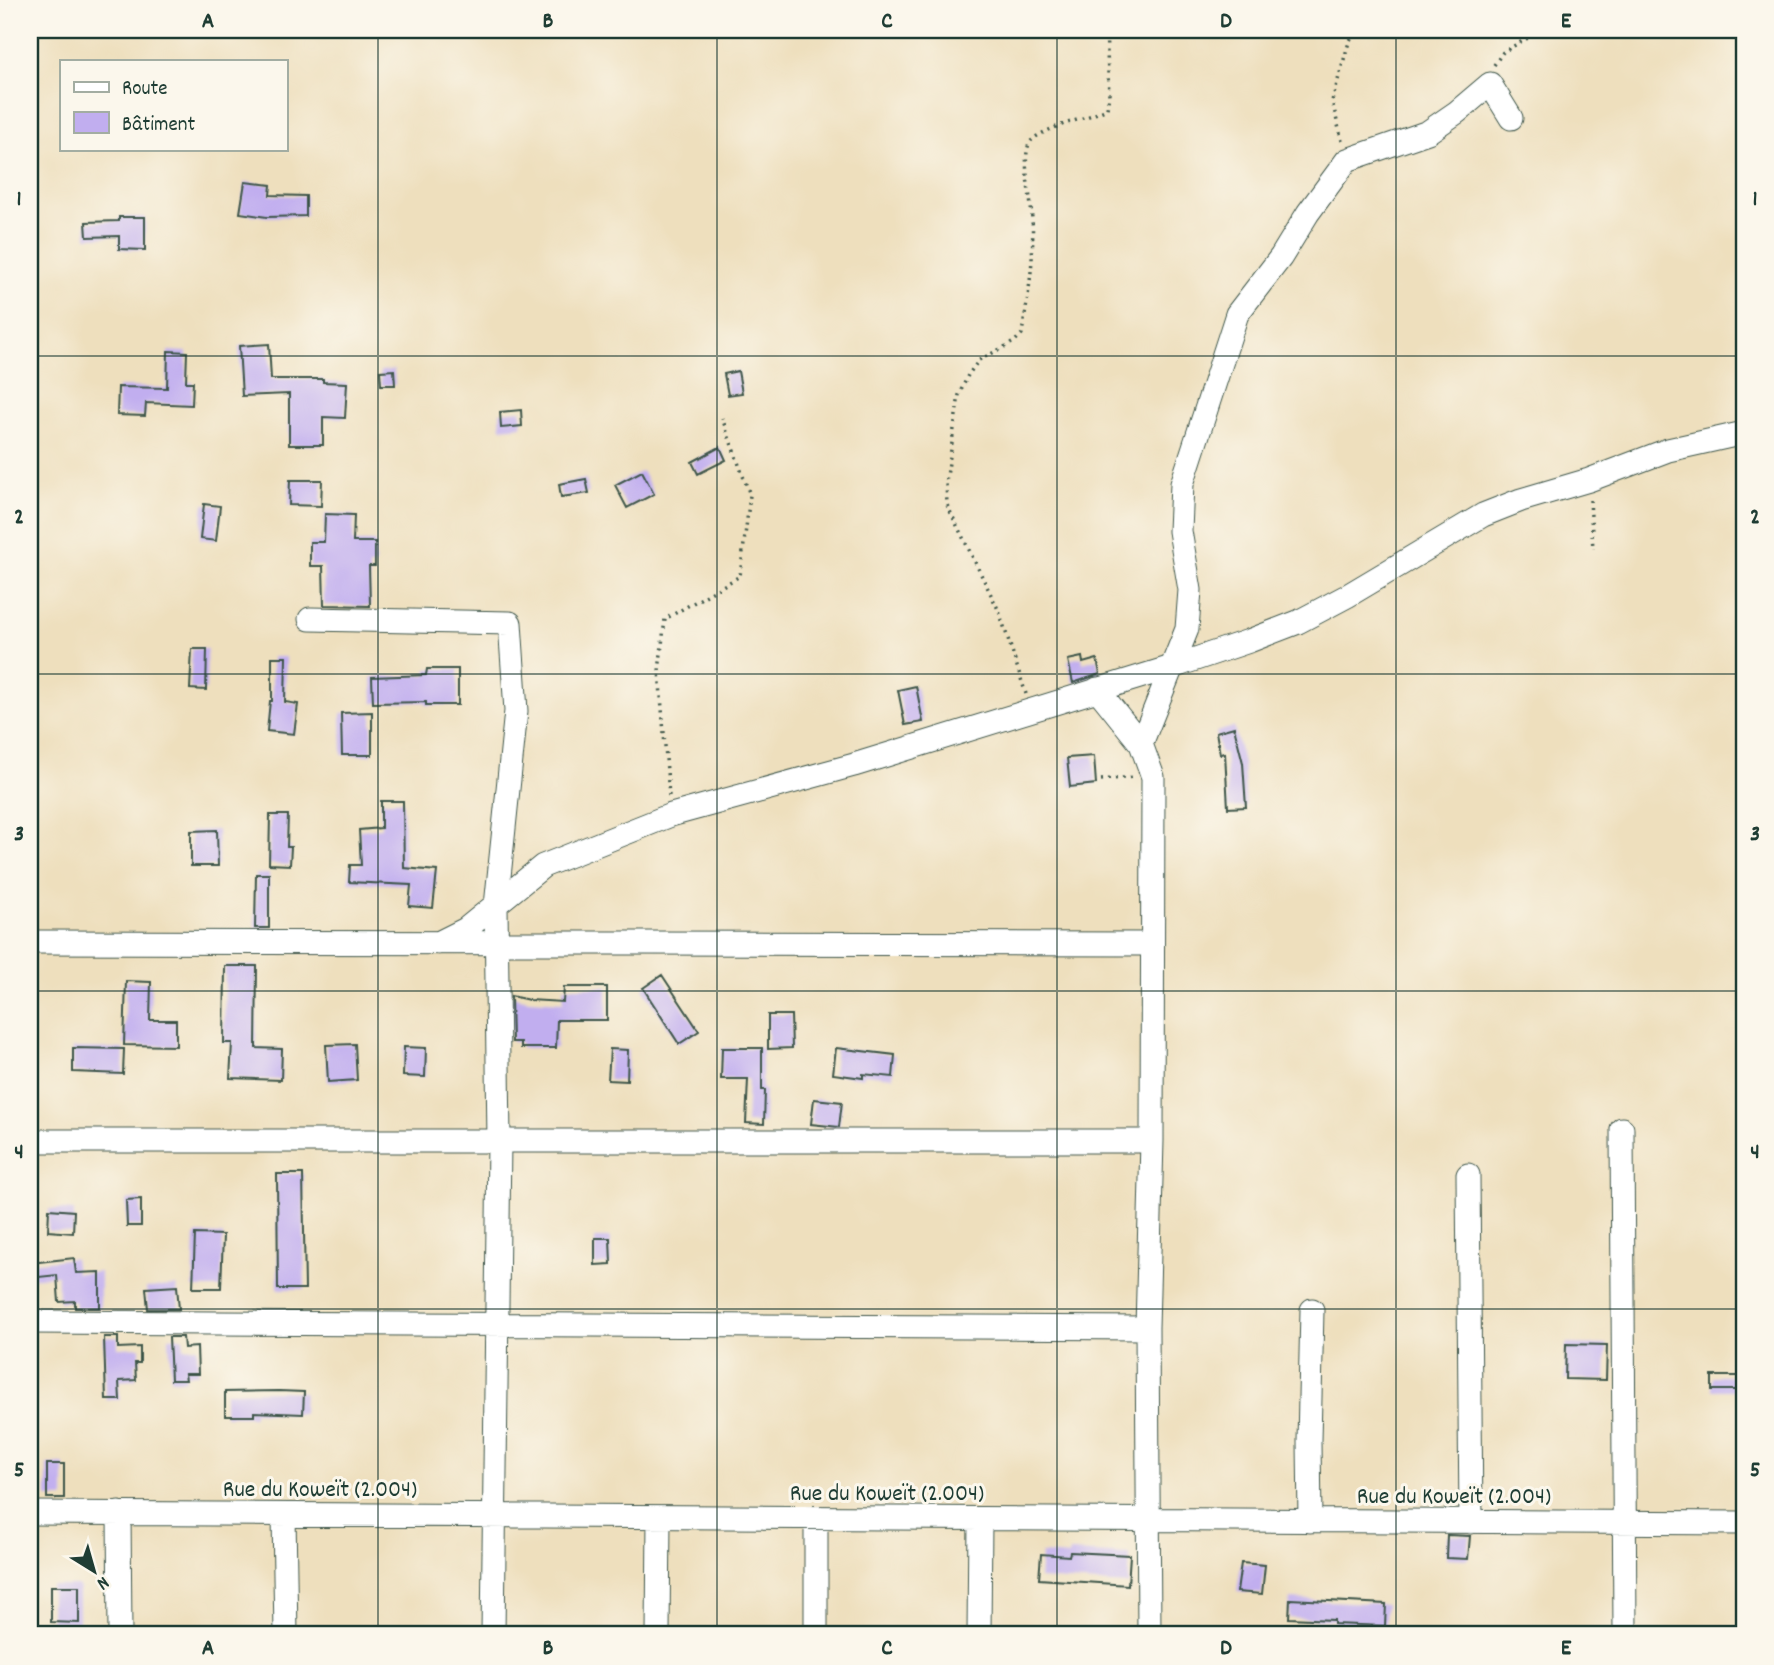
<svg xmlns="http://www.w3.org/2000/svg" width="1774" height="1665" font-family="Dekko,sans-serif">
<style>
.building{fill:#c1aeef}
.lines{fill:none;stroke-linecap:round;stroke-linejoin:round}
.minor-casing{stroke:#3e5549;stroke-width:25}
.path{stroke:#3e5549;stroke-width:3.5;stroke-dasharray:2 5;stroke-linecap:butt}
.minor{stroke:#fff;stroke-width:23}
.grid{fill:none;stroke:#1f3d34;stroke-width:2;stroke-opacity:0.55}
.labels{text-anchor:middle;stroke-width:6;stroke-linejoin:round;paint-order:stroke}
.street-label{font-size:24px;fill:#1f3d34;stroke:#fbf7ec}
.neatline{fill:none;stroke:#1f3d34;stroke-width:2.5}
.grid-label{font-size:23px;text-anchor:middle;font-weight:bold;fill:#1f3d34}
</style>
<rect width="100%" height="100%" fill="#fbf7ec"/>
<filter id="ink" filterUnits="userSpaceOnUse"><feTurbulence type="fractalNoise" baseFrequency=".0143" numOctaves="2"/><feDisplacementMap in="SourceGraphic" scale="14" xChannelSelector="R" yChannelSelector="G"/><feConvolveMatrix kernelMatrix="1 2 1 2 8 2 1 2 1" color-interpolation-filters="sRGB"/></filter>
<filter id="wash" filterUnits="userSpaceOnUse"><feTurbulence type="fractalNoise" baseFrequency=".00686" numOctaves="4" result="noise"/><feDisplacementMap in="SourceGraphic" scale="28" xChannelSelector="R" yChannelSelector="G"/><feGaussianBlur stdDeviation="1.57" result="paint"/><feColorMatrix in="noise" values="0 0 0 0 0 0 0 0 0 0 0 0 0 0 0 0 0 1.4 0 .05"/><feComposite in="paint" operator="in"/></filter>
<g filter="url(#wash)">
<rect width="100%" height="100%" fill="#eedfbd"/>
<g id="blocks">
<path class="building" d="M245,182L271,185L270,195L306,196V216L267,217L240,213Z
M119,217H145V250L119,249V236L87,237L86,222L119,221Z
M269,344L271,379H323V382L347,383L345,418L323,417V445H289V394L242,396L239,346Z
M168,351L187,352L186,382H193L192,405L146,403L145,416L117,415L118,387L167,388Z
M394,370L395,385H381L380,371Z
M738,371L742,393L728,395L724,374Z
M521,410L522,426L501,428L500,412Z
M720,447L726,460L698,474L692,462Z
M642,471L654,494L627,508L615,485Z
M586,479L589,493L561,497L559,484Z
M290,480H322L321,506L289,505Z
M204,504L220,506L216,541L200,539Z
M325,514L354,515L353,542H375V566H369L370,606L324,605L323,566H310V542H324Z
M192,649H207L206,690L190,689Z
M272,657H286L285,702L298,704L294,734L267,731L270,701H272Z
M1082,657L1083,663L1097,659L1100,674L1073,683L1068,660Z
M427,669H458V705H426V702L373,703L372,677L426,675Z
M916,686L923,722L905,725L898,690Z
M372,712V755H342L341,713Z
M1234,727L1243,763L1246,807L1228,808L1225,753L1220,754L1216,732Z
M1094,756L1096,784L1070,787L1067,758Z
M381,801H403L404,868L437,871L433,908L409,906L411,885L349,882L350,865H361L359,830L381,828Z
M270,815H288L287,847H291L290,865L269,864Z
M217,830L218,866H191V831Z
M256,874H269V928H255Z
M225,966H257L256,1048L282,1049L281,1080L230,1078L232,1043H224Z
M662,975L699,1031L679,1044L643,988Z
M126,981L151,982L150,1020H176V1046L124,1045Z
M564,987H607V1020H557L556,1048H521V1042H512L511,996L529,1000L563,1002Z
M768,1015H791L792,1048L768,1049Z
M355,1044L357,1080L328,1082L326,1045Z
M404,1047L426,1048L425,1077L403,1076Z
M73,1048L124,1049L123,1074L73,1072Z
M722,1048H762V1090H765L764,1124L746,1123L748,1079H721Z
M836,1048L895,1055L893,1077L863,1074V1078L833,1074Z
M610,1049L628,1050L627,1081L608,1080Z
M814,1099L842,1102L839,1127L811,1124Z
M277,1174H303L305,1289H278Z
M141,1199V1226H127L126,1200Z
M49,1209L74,1211L73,1233L48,1231Z
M195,1234L223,1235L221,1288H193Z
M595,1238H610L611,1264L595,1265Z
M74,1258L76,1273L100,1272V1308H75V1301L59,1302L57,1275L30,1278V1263Z
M177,1286L179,1309H148L146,1288Z
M104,1337H118V1348L140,1347V1363H135L136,1380L119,1381L120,1400H106Z
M169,1337H183L184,1348L197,1347L198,1374H185L186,1380H171Z
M1566,1344L1607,1345L1606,1380L1565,1379Z
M1712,1376H1744V1390H1712Z
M279,1391L304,1392L303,1414L254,1412V1416H225V1392Z
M47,1464H64V1498H47Z
M1447,1535L1470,1536L1468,1559L1446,1558Z
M1070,1552L1130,1555L1128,1585L1039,1579L1041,1554L1069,1556Z
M1241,1563L1265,1565L1262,1594L1237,1592Z
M51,1586H79V1623L51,1622Z
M1290,1599L1386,1604L1385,1626L1334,1624V1620L1289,1618Z"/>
</g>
</g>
<g filter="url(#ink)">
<use href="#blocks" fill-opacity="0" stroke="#3e5549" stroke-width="2"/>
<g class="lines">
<defs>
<path id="minor" d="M310,619L510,623L516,711L496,906L499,1141L493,1635
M1097,689L1141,744L1153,777L1152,1141L1147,1328L1149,1635
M1141,744L1187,629L1190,590L1180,531L1182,484L1237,314L1281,257L1308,213L1347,160L1428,132L1457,112L1490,84L1511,118
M30,942L1152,944
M438,943L466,929L543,866L671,815L854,765L1172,667L1249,641L1298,622L1347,596L1483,515L1521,500L1589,480L1668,450L1744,433
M1622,1129L1625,1635
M30,1141H1152
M1468,1175L1471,1522
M30,1322L1147,1328
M30,1513L1744,1523
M119,1513L120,1635
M284,1515L286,1635
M1310,1521L1309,1441L1312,1310
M658,1635L659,1517
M816,1635V1518
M979,1635L980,1519"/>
</defs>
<use href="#minor" class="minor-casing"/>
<path class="path" d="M1494,65L1503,52L1542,30
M1342,141L1332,101L1349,42L1356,30
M1590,500L1593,549
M1026,694L999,611L947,505L946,483L959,395L968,375L979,360L1014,342L1022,334L1023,327C1031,280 1036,246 1030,198C1028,186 1022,148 1032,140C1048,126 1086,119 1107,109L1109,95L1106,30
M1101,780L1134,777
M669,796L659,671L665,619L740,576L750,495L722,418"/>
<use href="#minor" class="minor"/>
</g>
</g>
<path class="grid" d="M378,30V1635M717,30V1635M1057,30V1635M1396,30V1635M30,356H1744M30,674H1744M30,991H1744M30,1309H1744"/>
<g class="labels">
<g class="street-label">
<text x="320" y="1496">Rue du Koweït (2.004)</text>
<text x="887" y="1500">Rue du Koweït (2.004)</text>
<text x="1454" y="1503">Rue du Koweït (2.004)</text>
</g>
</g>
<rect width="1774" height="1665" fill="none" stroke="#fbf7ec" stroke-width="77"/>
<rect x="60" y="60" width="228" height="91" fill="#fbf7ec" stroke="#a3ada2" stroke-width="2"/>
<rect x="74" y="82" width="35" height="10" fill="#ffffff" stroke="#a3ada2" stroke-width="2"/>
<text x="122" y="94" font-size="21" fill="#1f3d34">Route</text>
<rect x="74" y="112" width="35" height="21" fill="#c1aeef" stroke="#a3ada2" stroke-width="2"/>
<text x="122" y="130" font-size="21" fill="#1f3d34">Bâtiment</text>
<g transform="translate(94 1571) rotate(143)" stroke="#fbf7ec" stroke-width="5" paint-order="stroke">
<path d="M0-5L12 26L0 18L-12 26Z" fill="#1f3d34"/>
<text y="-10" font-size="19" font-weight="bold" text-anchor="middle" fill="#1f3d34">N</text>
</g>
<rect x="38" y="38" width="1698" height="1588" class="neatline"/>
<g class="grid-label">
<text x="208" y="27">A</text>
<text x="548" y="27">B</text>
<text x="887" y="27">C</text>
<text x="1226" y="27">D</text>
<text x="1566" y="27">E</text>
<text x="19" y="205">1</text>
<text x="1755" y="205">1</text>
<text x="19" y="523">2</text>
<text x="1755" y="523">2</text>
<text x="19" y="840">3</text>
<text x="1755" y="840">3</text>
<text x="19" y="1158">4</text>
<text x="1755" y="1158">4</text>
<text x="19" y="1476">5</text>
<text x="1755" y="1476">5</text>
<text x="208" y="1654">A</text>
<text x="548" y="1654">B</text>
<text x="887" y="1654">C</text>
<text x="1226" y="1654">D</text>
<text x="1566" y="1654">E</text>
</g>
</svg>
